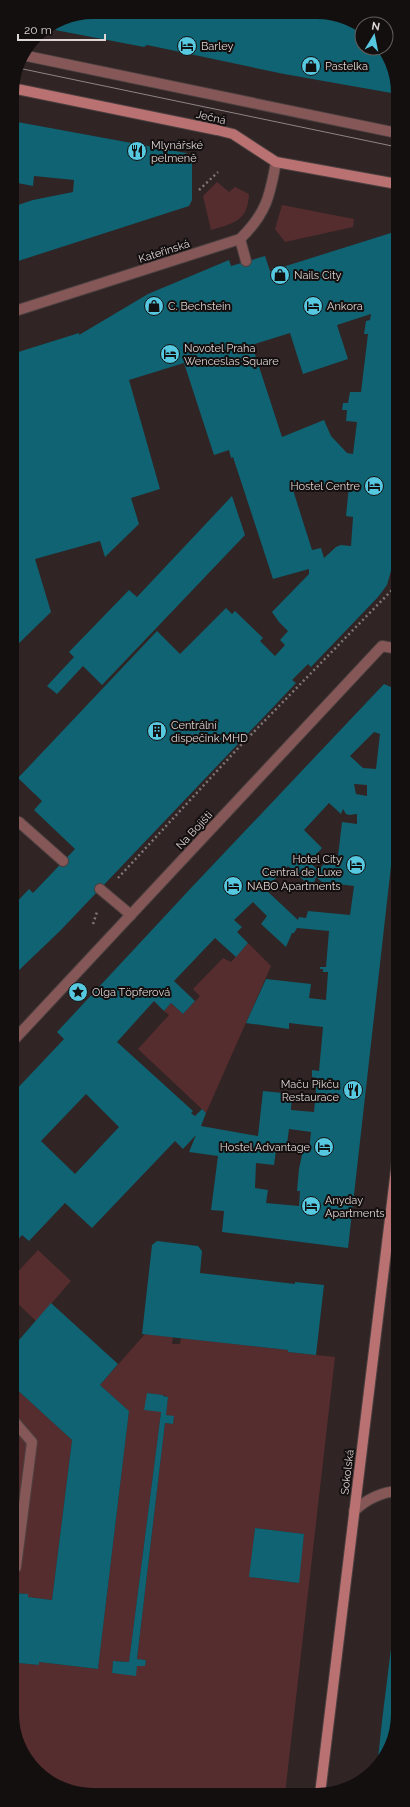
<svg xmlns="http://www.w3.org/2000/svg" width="410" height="1807" font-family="Raleway,sans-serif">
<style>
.green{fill:#562d2e;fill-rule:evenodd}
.building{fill:#0f6372;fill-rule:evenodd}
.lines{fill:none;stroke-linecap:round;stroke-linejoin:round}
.lane-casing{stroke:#4c4040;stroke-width:12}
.street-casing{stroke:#4c4040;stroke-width:12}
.secondary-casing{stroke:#4c4040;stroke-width:12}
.path{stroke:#817676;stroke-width:2.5;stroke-dasharray:2 3;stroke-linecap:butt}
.lane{stroke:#855757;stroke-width:10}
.street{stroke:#855757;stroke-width:10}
.secondary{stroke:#ba7171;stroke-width:10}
.tram{stroke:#8f8585;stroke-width:1}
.labels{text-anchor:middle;stroke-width:4;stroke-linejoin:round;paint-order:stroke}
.poi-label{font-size:11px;fill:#ded5d5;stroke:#140f0f;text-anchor:start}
.street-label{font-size:11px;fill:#ded5d5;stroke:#140f0f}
</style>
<rect width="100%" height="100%" fill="#302424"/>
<path class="green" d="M217,182L229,192L235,187L249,194C248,221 234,223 211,230L203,196Z
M282,205L354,219L353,227L285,242L275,229Z
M248,943L271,966L206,1113L138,1049L169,1015L164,1011L171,1003L183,1014L200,996L193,989L223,958L231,962Z
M38,1250L71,1281L36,1321L13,1299V1277Z
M145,1334L173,1337L172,1344H180L181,1338L288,1350V1352L335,1357L285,1794L77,1793L32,1767L13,1724V1659L19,1660L18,1663L39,1665V1662L98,1669L129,1411L100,1385ZM147,1393L163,1395L168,1397L166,1415L174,1417L173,1424L165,1423L137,1659L146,1660L145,1666H137L135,1675L112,1673L113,1661L129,1662L161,1412ZM255,1528L304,1534L298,1583L250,1577Z
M13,1386L72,1440L52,1600L28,1597V1594L13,1593Z"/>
<path class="building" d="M93,12L337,15L362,30V48H381L397,83V94L284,74L147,45L144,47L55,30L56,29L52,25L62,18Z
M12,121L186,153L192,160V200L189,206L12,263V207L33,200L73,192L74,180L34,176L33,186L12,182Z
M394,232H397V572L391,571L387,585L378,597L311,667L308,664L292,680L296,683L60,931L16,973L18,975L12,981V907L29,889L33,893L75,849L34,810L42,801L18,778L157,631L180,654L226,608L232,614L235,611L263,638L260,641L275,656L285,645L280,640L288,631L279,622L272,612L309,574V569L273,579L233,457L231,458L229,450L214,455L184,363L129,380L160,489L131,498L139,524L105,557L100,541L35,559L51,612L12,650V354L79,333V335L148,294L229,260L231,266L265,256L270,271ZM371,314L370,320L366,321L364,334H368L361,392H350L348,403H343L342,410H347L346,421L357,422L353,454L347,453L331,436L324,420L282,437L252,345L290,333L303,374L348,359L337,325ZM331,485L349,486L346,516L353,517L351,546L341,545L336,547L324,558L321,548L312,550L293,490Z
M232,496L245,535L102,685L83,666L57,694L47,686L74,657L69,652L129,590L137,597Z
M384,684L398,690V804L348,1248L222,1232L224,1211L211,1210L218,1156L189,1152L196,1135L183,1149L175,1141L92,1228L65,1203L29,1241L22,1235L13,1245L12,1094L64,1039L57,1032L191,888ZM374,732L380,734L376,769L363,768L350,756ZM354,784L367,785V796L356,794ZM329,803L341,814L343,809L346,814L349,815L357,814V824L342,822L337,865L325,863L318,870L309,862L322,848L304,830ZM288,866L312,888L316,877L322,882L354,886L350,915L308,911L306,918L299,917L298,920L265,889ZM253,902L267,916L261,924L286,947L292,933H294L297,928L329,931L326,967H320V969H323V972H328L326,1000L309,998L311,984L266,979L246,1023L289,1029V1023L323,1027L319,1071L312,1070V1077L317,1078L314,1112L291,1110L292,1094L263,1091L258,1136L201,1126L206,1113L202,1109L195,1116L191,1113L193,1111L117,1042L154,1001L164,1011L171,1003L183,1014L195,1001L174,981L215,938L236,957L248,943L237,932L242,927L234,920ZM86,1094L119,1127L75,1174L41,1141ZM289,1129L311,1132L309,1151L303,1150L299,1169L297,1191H300L299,1206L266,1203L268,1190L255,1188L256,1163L274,1165L277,1143L287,1144Z
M157,1241L198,1246L202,1251L200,1273L295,1284V1282L324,1285L316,1355L288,1352V1350L142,1334L152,1245Z
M51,1303L118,1364L100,1385L129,1411L98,1669L39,1662V1665L18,1663L19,1660L13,1659V1593L28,1594V1597L52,1600L72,1440L13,1386V1347Z
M147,1393L163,1395V1396L168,1397L166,1415L174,1416L173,1424L165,1423L137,1659L146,1660L145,1666H137L136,1676L112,1673L113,1661L129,1662L161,1412L144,1410Z
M255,1528L304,1534L299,1583L249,1577Z
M397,1600L398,1719L377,1768L382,1721Z"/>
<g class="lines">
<defs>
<path id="lane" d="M22,55L397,133
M240,239L246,261
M19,822L63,861
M100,889L131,915
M13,1420L32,1442L16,1567H13"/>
<path id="street" d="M12,312L240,239C266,214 270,196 276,162
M12,1042L382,646L398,649
M354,1511C367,1499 380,1492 398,1491"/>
<path id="secondary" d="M12,88L217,130L233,134L276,162L397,184
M320,1794L398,1153"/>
</defs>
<use href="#lane" class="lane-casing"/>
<use href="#street" class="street-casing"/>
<use href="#secondary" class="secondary-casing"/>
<path class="path" d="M199,190L218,172
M394,588L397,582
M118,878L241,745L394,588H397
M93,924L97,912
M12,1008L17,1004"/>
<use href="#lane" class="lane"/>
<use href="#street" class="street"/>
<use href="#secondary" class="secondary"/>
<path class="tram" d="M18,68L397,147"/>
</g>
<defs>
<symbol id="hotel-disc" viewBox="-11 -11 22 22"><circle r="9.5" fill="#56c9e1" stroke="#140f0f"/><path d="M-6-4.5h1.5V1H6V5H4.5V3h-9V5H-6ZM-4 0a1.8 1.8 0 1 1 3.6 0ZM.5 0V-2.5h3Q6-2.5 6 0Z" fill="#111"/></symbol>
<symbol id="shop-disc" viewBox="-11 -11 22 22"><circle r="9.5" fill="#56c9e1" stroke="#140f0f"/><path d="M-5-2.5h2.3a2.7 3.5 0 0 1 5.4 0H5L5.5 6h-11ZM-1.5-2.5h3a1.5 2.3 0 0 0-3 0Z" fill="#111"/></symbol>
<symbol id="restaurant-disc" viewBox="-11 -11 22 22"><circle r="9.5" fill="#56c9e1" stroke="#140f0f"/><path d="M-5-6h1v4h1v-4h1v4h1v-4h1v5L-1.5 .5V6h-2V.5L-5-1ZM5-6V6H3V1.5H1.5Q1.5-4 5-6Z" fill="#111"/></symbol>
<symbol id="building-disc" viewBox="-11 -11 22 22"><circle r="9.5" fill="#56c9e1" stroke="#140f0f"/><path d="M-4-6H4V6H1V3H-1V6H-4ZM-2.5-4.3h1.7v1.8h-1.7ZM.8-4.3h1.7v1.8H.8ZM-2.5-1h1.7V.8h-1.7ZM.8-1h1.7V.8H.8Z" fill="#111"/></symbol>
<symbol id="sight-disc" viewBox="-11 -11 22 22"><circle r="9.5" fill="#56c9e1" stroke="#140f0f"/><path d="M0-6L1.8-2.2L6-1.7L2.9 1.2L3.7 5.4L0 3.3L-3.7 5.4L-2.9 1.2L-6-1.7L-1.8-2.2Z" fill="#111"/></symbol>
</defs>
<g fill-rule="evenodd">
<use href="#hotel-disc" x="176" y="35" width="22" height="22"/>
<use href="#shop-disc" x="300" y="55" width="22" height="22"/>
<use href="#restaurant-disc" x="126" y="140" width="22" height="22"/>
<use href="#shop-disc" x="269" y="264" width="22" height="22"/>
<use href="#shop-disc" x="143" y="295" width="22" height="22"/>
<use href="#hotel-disc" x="302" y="295" width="22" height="22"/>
<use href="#hotel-disc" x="159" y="343" width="22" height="22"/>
<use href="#hotel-disc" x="363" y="475" width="22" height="22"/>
<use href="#building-disc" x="146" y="720" width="22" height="22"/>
<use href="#hotel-disc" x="345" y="854" width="22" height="22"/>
<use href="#hotel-disc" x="222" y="875" width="22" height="22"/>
<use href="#sight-disc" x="67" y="981" width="22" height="22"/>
<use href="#restaurant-disc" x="342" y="1079" width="22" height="22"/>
<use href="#hotel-disc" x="313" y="1136" width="22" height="22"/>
<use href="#hotel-disc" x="300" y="1195" width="22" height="22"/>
</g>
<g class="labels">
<g class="poi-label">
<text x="201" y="50">Barley</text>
<text x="325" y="70">Pastelka</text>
<text x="151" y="149">Mlynářské<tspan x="151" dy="13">pelmeně</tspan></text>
<text x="294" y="279">Nails City</text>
<text x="168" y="310">C. Bechstein</text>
<text x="327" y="310">Ankora</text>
<text x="184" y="352">Novotel Praha<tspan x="184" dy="13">Wenceslas Square</tspan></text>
<text x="360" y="490" text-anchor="end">Hostel Centre</text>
<text x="171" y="729">Centrální<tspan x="171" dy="13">dispečink MHD</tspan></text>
<text x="342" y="863" text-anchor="end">Hotel City<tspan x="342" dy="13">Central de Luxe</tspan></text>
<text x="247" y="890">NABO Apartments</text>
<text x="92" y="996">Olga Tӧpferová</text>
<text x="339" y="1088" text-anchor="end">Maču Pikču<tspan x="339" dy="13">Restaurace</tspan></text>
<text x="310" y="1151" text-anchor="end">Hostel Advantage</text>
<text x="325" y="1204">Anyday<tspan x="325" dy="13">Apartments</tspan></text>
</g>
<g class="street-label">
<text transform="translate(211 117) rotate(13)" y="4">Ječná</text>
<text transform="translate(164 251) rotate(-18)" y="4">Kateřinská</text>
<text transform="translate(194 830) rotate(-47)" y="4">Na Bojišti</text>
<text transform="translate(347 1472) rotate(-83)" y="4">Sokolská</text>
</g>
</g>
<path d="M0 0H410V1807H0ZM93 19H317A74 74 0 0 1 391 93V1714A74 74 0 0 1 317 1788H93A74 74 0 0 1 19 1714V93A74 74 0 0 1 93 19Z" fill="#140f0f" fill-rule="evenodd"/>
<g transform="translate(374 36) rotate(10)"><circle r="19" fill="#140f0f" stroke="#655e5e"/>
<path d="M0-3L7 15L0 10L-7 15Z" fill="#56c9e1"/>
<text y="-6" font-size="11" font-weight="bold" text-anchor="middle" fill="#ded5d5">N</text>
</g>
<path d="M18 34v6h87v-6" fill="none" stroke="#ded5d5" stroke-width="2"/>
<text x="24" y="34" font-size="12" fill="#ded5d5" stroke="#140f0f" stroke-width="3" paint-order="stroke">20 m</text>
</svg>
